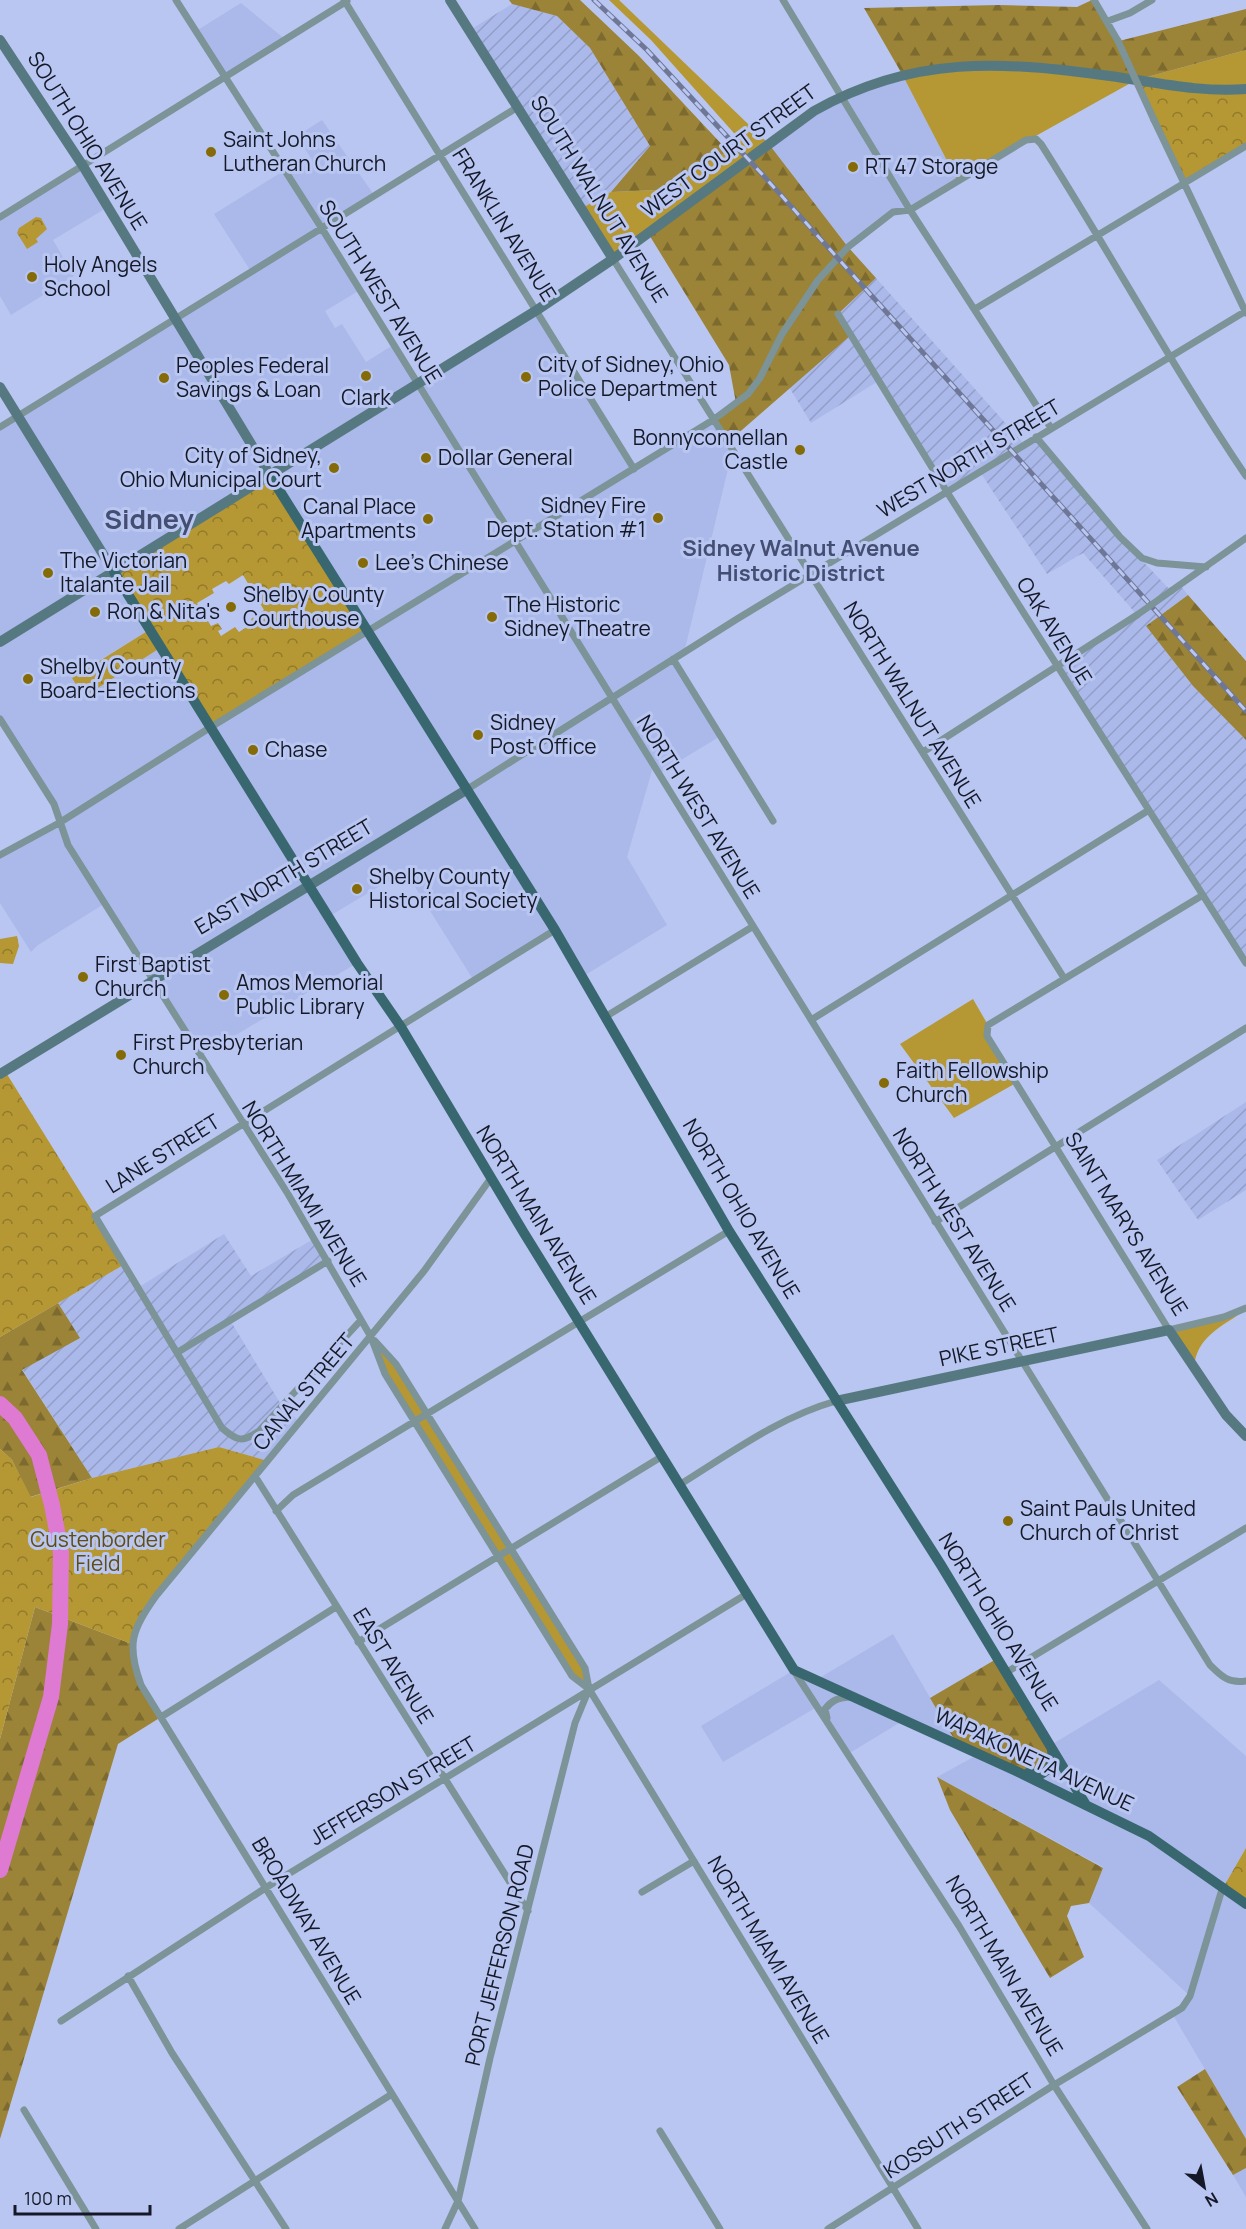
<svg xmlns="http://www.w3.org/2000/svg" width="1246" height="2229" font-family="Manrope,sans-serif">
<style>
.built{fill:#abb9ea;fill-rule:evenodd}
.industrial{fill:url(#industrial-furrows)}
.grass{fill:#b59733}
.forest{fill:url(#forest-firs)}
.park{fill:url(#park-crowns);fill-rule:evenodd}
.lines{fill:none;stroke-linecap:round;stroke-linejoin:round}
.river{stroke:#df7ad3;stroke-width:16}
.street{stroke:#7c9398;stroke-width:7}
.secondary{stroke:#567981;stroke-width:10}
.primary{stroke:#396770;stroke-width:10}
.rail-casing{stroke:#6f7796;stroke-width:5}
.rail{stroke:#b9c6f1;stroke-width:3;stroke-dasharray:9;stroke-linecap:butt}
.street-bridge{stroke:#7c9398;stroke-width:7}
.poi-dot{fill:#856b07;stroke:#b9c6f1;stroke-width:2}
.labels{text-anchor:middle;stroke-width:6;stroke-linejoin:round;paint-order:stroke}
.poi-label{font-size:21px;fill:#141827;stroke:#b9c6f1;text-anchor:start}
.street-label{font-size:21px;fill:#141827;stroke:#b9c6f1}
.park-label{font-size:21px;fill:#5f4d12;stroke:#b9c6f1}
.neighbourhood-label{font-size:22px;font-weight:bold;fill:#444e72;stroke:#b9c6f1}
.district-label{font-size:27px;font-weight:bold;fill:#444e72;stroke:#b9c6f1}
</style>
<defs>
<pattern id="industrial-furrows" width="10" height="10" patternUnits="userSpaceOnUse" patternTransform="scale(1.5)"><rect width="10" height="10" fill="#abb9ea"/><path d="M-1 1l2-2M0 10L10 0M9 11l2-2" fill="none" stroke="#929ec9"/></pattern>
<pattern id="forest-firs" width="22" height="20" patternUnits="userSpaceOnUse" patternTransform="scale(1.5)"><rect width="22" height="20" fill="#9b8337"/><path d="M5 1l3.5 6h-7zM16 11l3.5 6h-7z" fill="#7d6a2e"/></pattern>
<pattern id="park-crowns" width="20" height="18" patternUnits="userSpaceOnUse" patternTransform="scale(1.5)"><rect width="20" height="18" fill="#b59733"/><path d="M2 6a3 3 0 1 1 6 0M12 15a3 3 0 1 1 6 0" fill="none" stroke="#927a2b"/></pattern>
</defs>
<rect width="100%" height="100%" fill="#b9c6f1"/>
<path class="built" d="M241,3L286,40L227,78L196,31Z
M902,74L957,180L910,210L893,212L848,247L768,144L793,125Z
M322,120L374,195L321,227L360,290L325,311L335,328L342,324L366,362L393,345L417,385L537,310L634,469L713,420L732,452L684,653L674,659L719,737L658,774L653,767L627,857L667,925L582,977L554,931L474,981L405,871L328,917L357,963L199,1057L104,904L38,945L31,952L0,903V855L59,823L54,804L0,719V427L250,270L214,214L285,170L289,175L312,160L297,136ZM270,477L366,631L160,648L84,697L72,677L149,630Z
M83,166L108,207L53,240L74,276L11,315L0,296V217Z
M893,1634L957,1744L904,1720L848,1754L817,1707L723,1762L701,1726L794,1670L816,1680Z
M1159,1680L1246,1756V1848L1224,1886L1246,1904V2139L1173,2015L1190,1996L1089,1903L1103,1867L937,1777L979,1754L1051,1745Z
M1246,2168V2197L1233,2175Z"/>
<path class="industrial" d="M512,4L557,16L590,48L650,146L611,192L582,208L470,30Z
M876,278L1024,444L1036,437L1120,537L1171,591L1180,585L1188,595L1146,626L1193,686L1246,740V963L1058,667L1137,615L1083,553L1047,574L980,472L947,492L880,380L811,423L789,387L851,335L838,314Z
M1246,1102V1190L1198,1220L1157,1160Z
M224,1234L251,1276L315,1238L328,1261L230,1320L282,1406L300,1422L268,1461L219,1447L92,1478L22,1369L79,1338L58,1303L125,1264L139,1287Z"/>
<path class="grass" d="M609,0H619L768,143L613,259L582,208L611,192L658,190L741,141L651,40Z
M1246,50V89L1136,80L957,180L902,74L996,65L1136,80Z
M973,999L988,1025L987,1036L1016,1083L954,1118L900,1044Z
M1246,1310C1222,1326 1196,1337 1194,1368L1169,1330Z
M371,1337L396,1364L585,1668L589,1689L572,1676L385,1374Z"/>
<path class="forest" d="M509,0H580L639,56L728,151L658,190L611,192L650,146L590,48L557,16L512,4Z
M1092,0L1119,41L1246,9V50L1136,80L996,65L902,74L864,8L999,5L1077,7Z
M768,143L848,247L876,278L838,314L851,335L727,443L713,420L736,403L729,365L648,233Z
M1188,595L1246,661V740L1193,686L1146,626Z
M58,1303L80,1338L22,1370L92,1478L30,1497L12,1460L0,1449V1337Z
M35,1607L132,1644L134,1666L161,1717L118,1744L0,2139V1739Z
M998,1658L1051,1745L1053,1763L1031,1774L957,1744L930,1698Z
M937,1777L1103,1868L1089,1903L1071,1906L1067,1916L1084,1957L1050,1978L950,1810Z
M1205,2069L1246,2139V2168L1233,2175L1177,2087Z"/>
<path class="park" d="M1136,80L1246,89V146L1183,183Z
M36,217L41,218L47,229L36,239L38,242L27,249L17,233L19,228Z
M271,477L366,632L211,727L160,648L84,697L72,678L149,630L114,572ZM243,575L250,587L254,584L262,597L258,600L264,610L251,619L253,623L239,632L235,627L221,636L218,631L222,629L218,623L211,626L197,603L214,593L212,589L226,581L229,584Z
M17,936L19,946L13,964L0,963V939Z
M5,1071L125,1264L0,1337V1074Z
M219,1447L268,1461L156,1596L132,1644L35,1607L0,1739V1449L12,1460L31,1497L92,1478Z
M1246,1848V1904L1224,1886Z"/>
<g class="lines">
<path class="river" d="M0,1404L15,1418L39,1455L52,1505L61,1552L60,1624L51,1697L0,1870"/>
<path class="street" d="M176,0L321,227L1210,1665C1221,1676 1229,1684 1246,1681
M344,0L634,469
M783,0L910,210L1051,428
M1094,0L1118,41
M1108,21L1130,13L1152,0
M1154,120L1246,313
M0,217L347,1
M613,259L1064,978
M975,309L1246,146
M838,314L947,492L1246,963
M0,427L518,107
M1036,437L1120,537L1142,558L1157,563L1206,567
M1171,591L1246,538
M673,659L773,821
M0,719L54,804L68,845L288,1194L371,1337L385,1374L572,1676L589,1689
M923,752L1137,615
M466,790L737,619L1246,311
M0,855L59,823L211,727L713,420L748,394L760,378L782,334L818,280L848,247L893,212L910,210L1026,140L1036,139L1041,144C1111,254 1173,368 1246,476
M1203,895L988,1025L987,1036L1169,1330L1224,1317L1246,1308
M605,1017L752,927
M811,1020L1149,810
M935,1222L1246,1028
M361,1320L259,1431C242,1443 237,1441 222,1428L95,1216L555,930
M375,1341L396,1364L585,1668L589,1689L918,2229
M178,1352L328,1261
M255,1476L528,1911
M679,1485C729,1454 779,1417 836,1401
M276,1511L293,1495L729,1231
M358,1642L661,1457
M794,1671L959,1926L1054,2085L1147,2229
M1007,1672L1246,1528
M161,1717L336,1607
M827,1718L825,1709C832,1700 838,1698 849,1697
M642,1892L694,1861
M128,1976L172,2053L286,2229
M61,2021L267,1887L745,1595
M24,2110L96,2229
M660,2131L720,2229
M179,2229L392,2094
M445,2229L458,2201L490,2058L575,1723L589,1689
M475,2229L141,1685C126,1644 132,1630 156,1596L424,1271L491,1178
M828,2229L1054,2085L1182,2008L1190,1996L1223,1886"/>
<path class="secondary" d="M450,0L613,259
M0,40L83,166L271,477
M0,387L114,572
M0,642L537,310L613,259L814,111C913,55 1001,61 1110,76C1154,82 1202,93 1246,89
M0,1074L466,790
M836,1401L1169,1330L1226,1415L1246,1436"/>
<path class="primary" d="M271,477L555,930L729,1231L941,1565L1086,1805
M114,572L357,963L401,1027L524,1233L794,1670L1016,1771L1149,1836L1246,1904
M1028,1773L1040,1775L1050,1768L1053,1757L1052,1750"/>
<defs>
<path id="rail" d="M594,0L647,50L761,173L1246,711"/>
</defs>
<use href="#rail" class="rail-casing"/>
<use href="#rail" class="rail"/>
<path class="street-bridge" d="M1118,41L1154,120
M1137,615L1171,591"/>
</g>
<g class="poi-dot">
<circle cx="211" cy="152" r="6"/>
<circle cx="853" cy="167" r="6"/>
<circle cx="32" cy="277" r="6"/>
<circle cx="366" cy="376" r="6"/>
<circle cx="526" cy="377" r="6"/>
<circle cx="164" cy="378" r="6"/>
<circle cx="800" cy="450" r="6"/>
<circle cx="426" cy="458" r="6"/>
<circle cx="334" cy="468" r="6"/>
<circle cx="658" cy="518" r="6"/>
<circle cx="428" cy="519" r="6"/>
<circle cx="363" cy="563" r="6"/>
<circle cx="48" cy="573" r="6"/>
<circle cx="231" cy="607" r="6"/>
<circle cx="95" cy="612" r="6"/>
<circle cx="492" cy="617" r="6"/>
<circle cx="28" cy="679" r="6"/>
<circle cx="478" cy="735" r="6"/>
<circle cx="253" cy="750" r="6"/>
<circle cx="357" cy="889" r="6"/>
<circle cx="83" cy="977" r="6"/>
<circle cx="224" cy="995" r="6"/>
<circle cx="121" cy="1055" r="6"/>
<circle cx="884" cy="1083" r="6"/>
<circle cx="1008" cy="1521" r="6"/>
</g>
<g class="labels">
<g class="poi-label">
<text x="223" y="147">Saint Johns<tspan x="223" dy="24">Lutheran Church</tspan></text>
<text x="865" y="174">RT 47 Storage</text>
<text x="44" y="272">Holy Angels<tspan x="44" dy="24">School</tspan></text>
<text x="538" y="372">City of Sidney, Ohio<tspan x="538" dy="24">Police Department</tspan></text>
<text x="176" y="373">Peoples Federal<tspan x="176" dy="24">Savings &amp; Loan</tspan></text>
<text x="366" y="405" text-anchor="middle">Clark</text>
<text x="788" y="445" text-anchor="end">Bonnyconnellan<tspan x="788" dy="24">Castle</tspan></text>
<text x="322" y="463" text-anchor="end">City of Sidney,<tspan x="322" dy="24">Ohio Municipal Court</tspan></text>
<text x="438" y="465">Dollar General</text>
<text x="646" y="513" text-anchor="end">Sidney Fire<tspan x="646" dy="24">Dept. Station #1</tspan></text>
<text x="416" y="514" text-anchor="end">Canal Place<tspan x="416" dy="24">Apartments</tspan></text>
<text x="60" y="568">The Victorian<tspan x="60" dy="24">Italante Jail</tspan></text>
<text x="375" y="570">Lee's Chinese</text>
<text x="243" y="602">Shelby County<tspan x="243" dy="24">Courthouse</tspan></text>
<text x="504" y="612">The Historic<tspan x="504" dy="24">Sidney Theatre</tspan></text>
<text x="107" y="619">Ron &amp; Nita's</text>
<text x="40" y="674">Shelby County<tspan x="40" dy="24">Board-Elections</tspan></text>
<text x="490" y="730">Sidney<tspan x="490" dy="24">Post Office</tspan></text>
<text x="265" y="757">Chase</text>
<text x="369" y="884">Shelby County<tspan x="369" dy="24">Historical Society</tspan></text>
<text x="95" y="972">First Baptist<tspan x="95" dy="24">Church</tspan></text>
<text x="236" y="990">Amos Memorial<tspan x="236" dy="24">Public Library</tspan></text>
<text x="133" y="1050">First Presbyterian<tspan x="133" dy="24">Church</tspan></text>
<text x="896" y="1078">Faith Fellowship<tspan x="896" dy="24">Church</tspan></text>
<text x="1020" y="1516">Saint Pauls United<tspan x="1020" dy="24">Church of Christ</tspan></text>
</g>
<g class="street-label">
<text transform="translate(87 141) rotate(58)" y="7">SOUTH OHIO AVENUE</text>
<text transform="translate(729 151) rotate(-36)" y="7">WEST COURT STREET</text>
<text transform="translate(599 199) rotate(58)" y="7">SOUTH WALNUT AVENUE</text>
<text transform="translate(504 225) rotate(58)" y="7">FRANKLIN AVENUE</text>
<text transform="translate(380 292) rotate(58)" y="7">SOUTH WEST AVENUE</text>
<text transform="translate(969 459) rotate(-31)" y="7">WEST NORTH STREET</text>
<text transform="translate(1054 631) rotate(58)" y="7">OAK AVENUE</text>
<text transform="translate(912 705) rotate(58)" y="7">NORTH WALNUT AVENUE</text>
<text transform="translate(698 807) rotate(58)" y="7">NORTH WEST AVENUE</text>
<text transform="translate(284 877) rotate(-31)" y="7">EAST NORTH STREET</text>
<text transform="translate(163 1154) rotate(-32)" y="7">LANE STREET</text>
<text transform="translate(304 1194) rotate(58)" y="7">NORTH MIAMI AVENUE</text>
<text transform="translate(741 1209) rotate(59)" y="7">NORTH OHIO AVENUE</text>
<text transform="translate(536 1215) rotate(58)" y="7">NORTH MAIN AVENUE</text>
<text transform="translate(954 1220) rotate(58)" y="7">NORTH WEST AVENUE</text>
<text transform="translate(1126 1224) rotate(58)" y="7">SAINT MARYS AVENUE</text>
<text transform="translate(999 1347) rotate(-12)" y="7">PIKE STREET</text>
<text transform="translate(304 1392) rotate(-50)" y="7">CANAL STREET</text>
<text transform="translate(998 1622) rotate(58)" y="7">NORTH OHIO AVENUE</text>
<text transform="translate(393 1666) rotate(58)" y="7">EAST AVENUE</text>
<text transform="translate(1034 1760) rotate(25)" y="7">WAPAKONETA AVENUE</text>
<text transform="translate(393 1791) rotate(-31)" y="7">JEFFERSON STREET</text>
<text transform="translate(306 1921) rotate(59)" y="7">BROADWAY AVENUE</text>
<text transform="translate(768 1950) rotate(59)" y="7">NORTH MIAMI AVENUE</text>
<text transform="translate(500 1955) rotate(-76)" y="7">PORT JEFFERSON ROAD</text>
<text transform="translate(1004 1966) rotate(59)" y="7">NORTH MAIN AVENUE</text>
<text transform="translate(959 2126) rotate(-33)" y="7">KOSSUTH STREET</text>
</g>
<g class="park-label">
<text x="98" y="1547">Custenborder<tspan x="98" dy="24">Field</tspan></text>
</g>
<g class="neighbourhood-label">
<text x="801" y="556">Sidney Walnut Avenue<tspan x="801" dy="25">Historic District</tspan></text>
</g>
<g class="district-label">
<text x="149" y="529">Sidney</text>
</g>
</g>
<g transform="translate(1204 2187) rotate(149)" stroke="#b9c6f1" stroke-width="4.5" paint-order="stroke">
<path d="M0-4.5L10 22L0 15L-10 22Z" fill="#141827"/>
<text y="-9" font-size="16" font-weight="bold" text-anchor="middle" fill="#141827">N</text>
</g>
<path d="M15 2205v9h135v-9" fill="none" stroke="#141827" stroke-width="3"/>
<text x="24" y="2205" font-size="18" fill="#141827" stroke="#b9c6f1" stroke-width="4.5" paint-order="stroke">100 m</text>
</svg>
